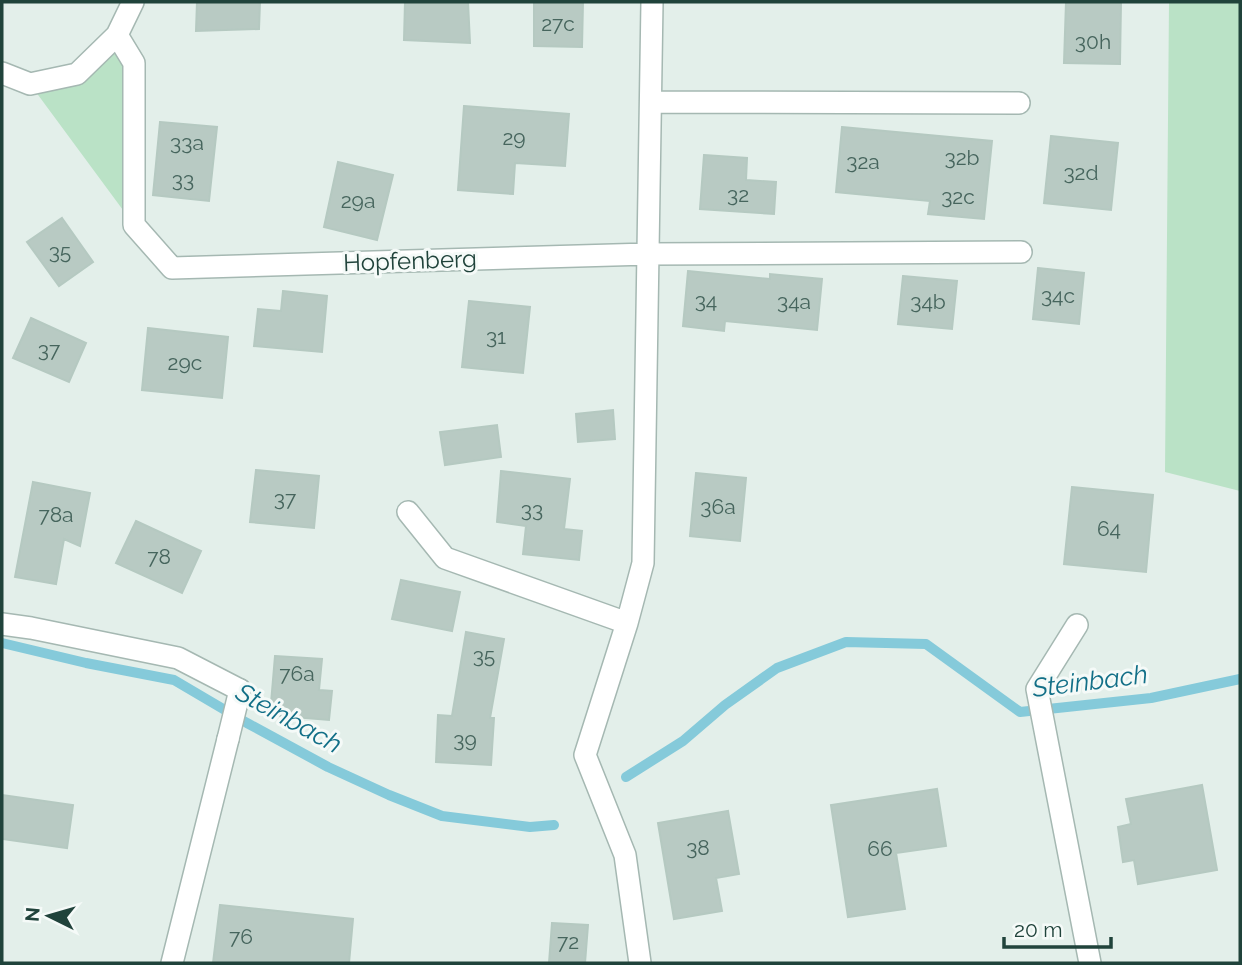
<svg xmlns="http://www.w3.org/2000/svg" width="1242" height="965" font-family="Raleway,sans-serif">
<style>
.green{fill:#bae2c6}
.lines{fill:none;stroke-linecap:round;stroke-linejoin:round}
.stream{stroke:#85cada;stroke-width:10}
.building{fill:#b8cac3;stroke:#b5c9c1;stroke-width:2}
.lane-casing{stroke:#a5b8b2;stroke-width:24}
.street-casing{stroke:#a5b8b2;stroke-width:24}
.lane{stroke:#fff;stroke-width:21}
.street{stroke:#fff;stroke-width:21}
.labels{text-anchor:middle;stroke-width:6;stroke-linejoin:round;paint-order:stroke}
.number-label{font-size:21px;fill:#46655d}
.street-label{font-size:24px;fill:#20433b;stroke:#f5faf8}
.water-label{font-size:26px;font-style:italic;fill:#126f87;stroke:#f5faf8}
</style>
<rect width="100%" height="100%" fill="#e3efea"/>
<path class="green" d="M1169,2H1240V491L1165,472Z
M117,36L134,63V225L30,84L77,74Z"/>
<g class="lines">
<path class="stream" d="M2,643L86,663L174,680L247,723L328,767L389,795L442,816L530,827L554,825
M626,777L683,741L725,705L777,668L846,642L926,644L1020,712L1151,698L1240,679"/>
</g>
<path class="building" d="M197,2H260L259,29L196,31Z
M405,2H468L470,43L404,40Z
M534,2H583L582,47L534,46Z
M1066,2H1121L1120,64L1064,63Z
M464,106L569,114L565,166L515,163L513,194L458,190Z
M160,122L217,127L209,201L153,195Z
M842,127L992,141L984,219L928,214L930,201L836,192Z
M1051,136L1118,143L1111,210L1044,203Z
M704,155L747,158L746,180L776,182L774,214L700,209Z
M338,162L393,175L377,240L324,227Z
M62,218L93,262L59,286L27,242Z
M1038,268L1084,273L1079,324L1033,319Z
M688,271L770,279V274L822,279L817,330L725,321L724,331L683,326Z
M903,276L957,281L952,329L898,324Z
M283,291L327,296L322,352L254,346L258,309L281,311Z
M469,301L530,307L523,373L462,367Z
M31,318L86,343L69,382L13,358Z
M148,328L228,337L222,398L142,390Z
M613,410L615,439L578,442L576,414Z
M497,425L501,457L445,465L440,432Z
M256,470L319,476L314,528L250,522Z
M501,471L570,479L564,529L582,531L579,560L523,554L526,526L497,522Z
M696,473L746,478L740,541L690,536Z
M33,482L90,493L80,546L64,539L56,584L15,577Z
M1072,487L1153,495L1146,572L1064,564Z
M136,521L201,551L182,593L116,563Z
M401,580L460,592L452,631L392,619Z
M466,632L504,639L490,718H494L491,765L436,762L438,715L452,716Z
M275,656L322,659L319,690L332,691L329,720L270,715Z
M1202,785L1217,870L1138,884L1134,860L1123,862L1118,827L1131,824L1126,799Z
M937,789L946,846L896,853L905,909L848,917L831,805Z
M2,795L73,805L67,848L2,839Z
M728,811L739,874L716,878L722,911L674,919L658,823Z
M220,905L353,919L349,963H213Z
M552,923L588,925L585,963H549Z"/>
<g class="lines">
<defs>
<path id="lane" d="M2,624L31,628L178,658L240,690
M1077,625L1037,689L1090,963
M172,963L228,739"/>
<path id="street" d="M117,35L134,63V225L172,268L648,254L1021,252
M2,73L30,84L77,74L117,35L133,2
M651,102L1019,103
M408,512L445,558L627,623
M228,739L240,690
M640,963L625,855L585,755L627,623L643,563L652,2"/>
</defs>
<use href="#lane" class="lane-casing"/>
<use href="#street" class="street-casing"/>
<use href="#lane" class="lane"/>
<use href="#street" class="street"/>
</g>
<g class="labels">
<g class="number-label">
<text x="558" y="31">27c</text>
<text x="1093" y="49">30h</text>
<text x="514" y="145">29</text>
<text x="187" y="150">33a</text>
<text x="962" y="165">32b</text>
<text x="863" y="169">32a</text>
<text x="1081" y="180">32d</text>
<text x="183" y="187">33</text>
<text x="738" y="202">32</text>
<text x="958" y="204">32c</text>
<text x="358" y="208">29a</text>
<text x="60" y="259">35</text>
<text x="1058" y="303">34c</text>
<text x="706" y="308">34</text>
<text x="794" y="309">34a</text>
<text x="928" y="309">34b</text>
<text x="496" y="344">31</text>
<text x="49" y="357">37</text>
<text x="185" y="370">29c</text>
<text x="285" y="506">37</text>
<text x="718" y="514">36a</text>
<text x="532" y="517">33</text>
<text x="56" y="522">78a</text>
<text x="1109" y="536">64</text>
<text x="159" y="564">78</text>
<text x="484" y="663">35</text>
<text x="297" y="681">76a</text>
<text x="465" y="747">39</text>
<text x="698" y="855">38</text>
<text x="880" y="856">66</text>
<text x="241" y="944">76</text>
<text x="568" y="949">72</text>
</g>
<g class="street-label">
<text transform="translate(410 261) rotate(-2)" y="8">Hopfenberg</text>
</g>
<g class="water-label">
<text transform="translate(1090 681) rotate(-7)" y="9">Steinbach</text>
<text transform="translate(289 718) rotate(29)" y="9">Steinbach</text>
</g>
</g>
<rect width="1242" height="965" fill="none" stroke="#20433b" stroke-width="7"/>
<g transform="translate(49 916) rotate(275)" stroke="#f5faf8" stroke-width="5" paint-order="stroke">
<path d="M0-5L12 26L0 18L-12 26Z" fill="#20433b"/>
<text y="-10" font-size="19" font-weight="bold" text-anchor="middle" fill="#20433b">N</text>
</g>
<path d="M1004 937v10h107v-10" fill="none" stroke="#20433b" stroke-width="3.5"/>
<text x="1014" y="937" font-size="21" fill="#20433b" stroke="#f5faf8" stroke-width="5" paint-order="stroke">20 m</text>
</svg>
